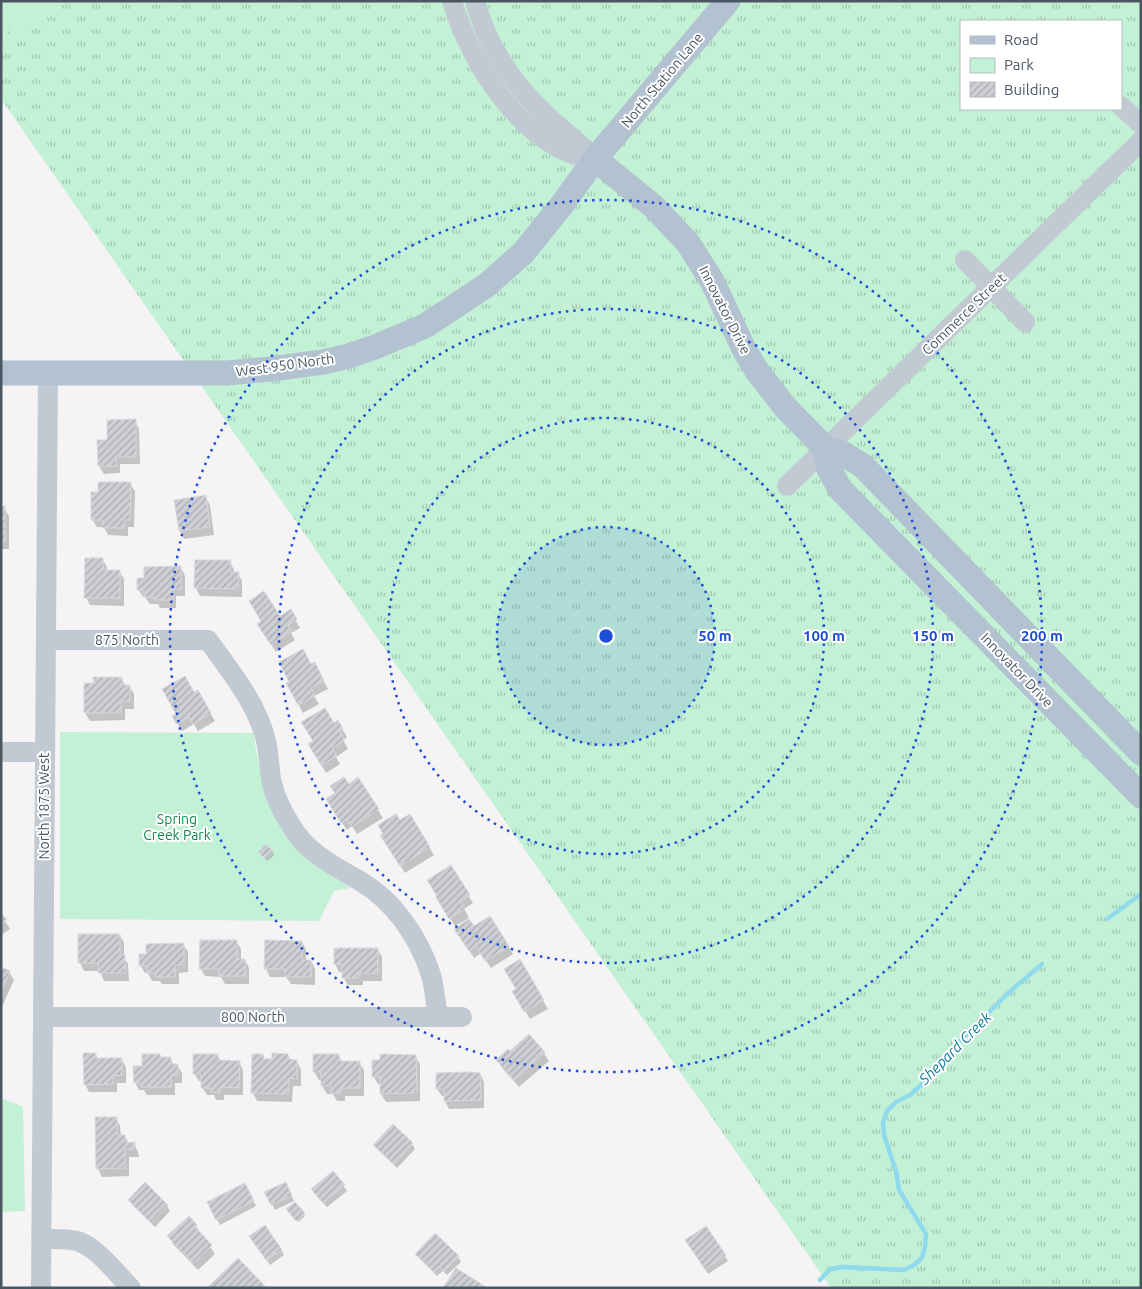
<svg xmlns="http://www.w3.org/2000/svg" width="1142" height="1289" viewBox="0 0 1142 1289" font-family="Ubuntu,sans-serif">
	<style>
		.grass { fill: url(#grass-tufts); fill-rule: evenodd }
		.park { fill: #c3f1d5 }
		.shadow { fill: #0003 }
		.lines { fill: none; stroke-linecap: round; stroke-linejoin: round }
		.stream { stroke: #90daee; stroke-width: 4.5 }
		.building { fill: url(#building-hatch); stroke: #d7d9de }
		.minor { stroke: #c1cad2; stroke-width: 20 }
		.major { stroke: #b3c2d1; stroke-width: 25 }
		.ring { fill: none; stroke: #1d4ed8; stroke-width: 2.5; stroke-dasharray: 2.5 5 }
		.labels { text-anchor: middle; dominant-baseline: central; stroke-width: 4; stroke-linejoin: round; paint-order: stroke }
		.street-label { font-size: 14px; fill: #4a5661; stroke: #fff }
		.park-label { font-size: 14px; fill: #17864f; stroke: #fff }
		.water-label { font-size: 15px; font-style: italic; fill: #0c7c9b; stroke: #fff }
		.centre { fill: #1d4ed8; stroke: #fff; stroke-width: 2.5 }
		.ring-label { font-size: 15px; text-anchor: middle; font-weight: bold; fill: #1d4ed8; stroke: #fff; stroke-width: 4; stroke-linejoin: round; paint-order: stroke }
	</style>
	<defs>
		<pattern id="grass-tufts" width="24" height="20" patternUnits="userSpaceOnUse" patternTransform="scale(1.25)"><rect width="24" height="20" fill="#c3f1d5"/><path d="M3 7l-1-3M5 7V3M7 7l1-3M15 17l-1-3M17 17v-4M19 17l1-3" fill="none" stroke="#a0c6b0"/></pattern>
		<pattern id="building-hatch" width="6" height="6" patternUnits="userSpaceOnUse" patternTransform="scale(1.25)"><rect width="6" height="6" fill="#cdcfd5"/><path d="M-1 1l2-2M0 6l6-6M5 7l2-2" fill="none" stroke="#a8abb0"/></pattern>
	</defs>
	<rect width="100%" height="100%" fill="#f5f3f3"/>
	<path class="grass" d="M52,1H1141V1288H831L1,99V37ZM961,21H1121V109H961Z"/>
	<path class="park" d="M1,1H52L1,37Z
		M60,732L253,733L261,776L316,866L350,888L334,891L319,921L60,919Z
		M1,1098L23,1107L25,1211L1,1212Z"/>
	<path class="shadow" d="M135,421L139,429L140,464H120V473L104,474L99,466L109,441Z
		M130,484L135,491L134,527H128V536L108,535L104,527H97L92,519Z
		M205,497L210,505L214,535L184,539L180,531L176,501Z
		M1,508H4L9,516V549H2L1,557Z
		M102,559L107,567V571H119L124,579V606L90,605L86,597Z
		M230,562L234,570V573H238L242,581V597L200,596L196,588Z
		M181,568L185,576V596H176V608H160L158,604H150L145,597H143L138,589L145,579Z
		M290,611L300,628L291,633L295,640L276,652L264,632L279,618Z
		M314,664L328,689L314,696L319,704L303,713L288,684Z
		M121,678L126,686H129L134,694V709H125V720L90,721L85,713L95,685Z
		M197,691L215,721L198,731L194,724L182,731L173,717L178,714L193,694Z
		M338,722L347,737L343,740L348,749L336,757L340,764L326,773L309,744Z
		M358,779L383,818L357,834L352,826L347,830L332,808L348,785Z
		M409,816L434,855L405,873L386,844L400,822Z
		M273,853L274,855L267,861L261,855Z
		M451,867L473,903L464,909L469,918L455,926L437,898Z
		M1,915L10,929L1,935Z
		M473,928L508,946L513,954L491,968L481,953L474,958L461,937Z
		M120,935L124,943V957L128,964L129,981H104L100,971H84L80,963Z
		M236,941L241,949V960H245L249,968V984H225L221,977L205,976L201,969Z
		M302,942L306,950V961H311L315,969V985L291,984L286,977H270L266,969Z
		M183,944L188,952V972L179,973V984H162L160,981H152L148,973H145L140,965L148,955Z
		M335,949L378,950L382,957V981H363V985H348L343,977V972H339L335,964Z
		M519,961L548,1009L530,1019L514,992L517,989Z
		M1,969L9,972L14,980L1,1009Z
		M529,1036L544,1053L549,1061L519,1087L502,1068L498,1060L509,1053Z
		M95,1054L98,1059H121L126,1067V1083H117V1092H89L85,1084Z
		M160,1055L162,1059L170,1058L174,1065H177L182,1073V1083H175V1095H147L144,1090H139L135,1082Z
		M253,1055H263L265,1060H273L288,1055L291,1061H296L301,1069V1086H293L292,1102L257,1101L253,1093Z
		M338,1055L343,1063H359L364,1070V1096H345V1101H337L333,1094H327L322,1086V1080H319L314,1072Z
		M218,1056L221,1062H239L243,1070V1095H224V1100H216L214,1095H207L202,1087L203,1081H199L194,1073Z
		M415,1056L420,1064V1101L386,1102L381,1094V1084H378L373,1076Z
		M480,1074L484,1082V1108L449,1109L445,1101V1096H442L437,1089Z
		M116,1118L120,1126L121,1136H125L129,1144H134L138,1152L139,1157H129V1176L102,1177L98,1169Z
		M412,1144L415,1149L397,1168L378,1150L375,1145Z
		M333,1172L347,1191L327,1207L315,1194Z
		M145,1184L167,1206L170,1211L155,1227L132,1205L130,1200Z
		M245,1184L256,1206L220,1225L209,1203Z
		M288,1188L294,1201L275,1210L266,1192Z
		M295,1204L305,1216L298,1222L289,1211Z
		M196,1226L215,1254L198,1270L173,1244L169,1236Z
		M706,1227L728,1261L708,1274L689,1245Z
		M254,1241L281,1250L284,1255L270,1265Z
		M417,1254L458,1257L461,1262L447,1275L443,1271L437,1276L420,1259Z"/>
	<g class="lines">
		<path class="stream" d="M1107,919L1141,894
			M820,1280L830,1269L843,1267L904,1270L914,1265L922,1258L925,1247L926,1234L899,1190L896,1171L884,1135L883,1123L887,1111L896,1102L910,1095L935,1072L958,1043L1006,995L1042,964"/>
	</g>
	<path class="building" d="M136,419V457H116V466H98L97,440H107V420Z
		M98,482H131L130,520H125L124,528H102L103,520H91V492H98Z
		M206,495L210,527L179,531L174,500Z
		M5,506V541H1V507Z
		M85,558H103V570H120V598H84Z
		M195,560H231L230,572H239L238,589L194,588Z
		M181,566V589H173V600H154V597H144V590H137V578H144V567Z
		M264,591L280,616L291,609L297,619L288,625L292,631L271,645L257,624L261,621L249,601Z
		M303,649L311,664L315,662L324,681L311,687L315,696L298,705L286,683L289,682L279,662Z
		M185,676L194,692L198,690L211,713L193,724L189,717L176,724L172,716L176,714L162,689Z
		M93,677H122V685H130V701H121V713H84V683H94Z
		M325,708L334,723L338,720L343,729L339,731L345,740L332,748L337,756L321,765L308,744L313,741L301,722Z
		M344,777L349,784L358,777L379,809L352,827L347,819L341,823L326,799L335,793L330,786Z
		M396,814L400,820L410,814L430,847L400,866L380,835L383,834L378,825Z
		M266,844L274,852L266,860L258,852Z
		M451,865L470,895L460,901L465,909L449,919L436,897L437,896L427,880Z
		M1,913L7,920L1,924Z
		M490,916L509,946L485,961L476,946L469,951L454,929L469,919L474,926Z
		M78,934H120V955H125V973H98V963H78Z
		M200,940H237V959H245V976H219V969H199Z
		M265,940L302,941V960H311V977H285V969H264Z
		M184,943V965H175V977H156V973H147V966H139V954H146V944Z
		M334,948H378V974L359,973V978H342V964H334Z
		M520,959L544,1000L524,1012L512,991L516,989L504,969Z
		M1,967L10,971L1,992Z
		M529,1034L545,1052L514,1080L496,1060L508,1049L510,1051Z
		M83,1053H96V1058H122V1075L113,1076V1084L84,1085Z
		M272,1053L288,1054V1059L297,1060V1079L289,1078L288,1094L251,1093L252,1054H263V1059H272Z
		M142,1054H160V1057H171V1064H178V1075H171V1087H141V1083H134L133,1066H142Z
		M193,1054H218V1060L240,1061L239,1088L220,1087V1093L211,1092V1088H201V1074H193Z
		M313,1054H339V1061H360V1088H341V1093H331V1086H321V1072H313Z
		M380,1054L416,1055L417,1093L380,1094V1076L372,1077V1060H380Z
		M469,1072L480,1073L481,1100L444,1101V1089H436V1073Z
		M95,1117H117V1135H125L126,1143L135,1142V1149H125V1168L96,1169Z
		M393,1124L413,1143L394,1164L373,1145Z
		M333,1171L345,1185L323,1203L311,1189Z
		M145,1182L168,1205L151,1223L128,1200Z
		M286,1182L292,1196L271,1205L264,1192Z
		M245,1183L254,1201L216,1220L207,1202Z
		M295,1202L305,1213L296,1221L286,1209Z
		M189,1216L197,1225L195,1227L212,1245L193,1263L167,1236Z
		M265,1225L282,1250L266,1260L249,1236Z
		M706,1226L726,1255L705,1269L685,1240Z
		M435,1233L459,1256L444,1271L439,1267L434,1272L415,1254Z
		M238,1258L265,1286L263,1288H207Z
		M456,1268L486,1287V1288H443Z"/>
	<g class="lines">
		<path class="minor" d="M452,1C470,63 526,152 595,159
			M475,1C487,45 513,84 546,115C562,130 580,143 595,159
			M1121,106L1141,124
			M965,260L1025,322
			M787,486L1141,141
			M46,640H208C230,671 257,703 266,741C269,753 269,766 271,779C274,795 283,813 292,827C306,852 336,867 360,881C393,900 418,936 430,972C435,986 435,1002 438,1017
			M1,752H44
			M43,1017H462
			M41,1239C53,1239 66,1238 77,1241C96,1246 117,1274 131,1288
			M41,1288L48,373"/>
		<path class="major" d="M595,159L653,206L688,243L712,281L745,351L757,371L785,407L825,448L842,453L863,466L1141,753
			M1,373H227L271,369L323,362L349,356L375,347L425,326L487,285L523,253L561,206L595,159L728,1
			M825,448L828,467L840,489L1141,796"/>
	</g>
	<circle cx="606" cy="636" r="109" fill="#1d4ed8" fill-opacity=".12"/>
	<g class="ring">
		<circle cx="606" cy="636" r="109"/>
		<circle cx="606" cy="636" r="218"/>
		<circle cx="606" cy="636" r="327"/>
		<circle cx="606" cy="636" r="436"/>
	</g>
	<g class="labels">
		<g class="street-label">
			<text transform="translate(662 80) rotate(-50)">North Station Lane</text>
			<text transform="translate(725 310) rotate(63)">Innovator Drive</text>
			<text transform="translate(964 314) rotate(-44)">Commerce Street</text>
			<text transform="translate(285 365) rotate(-8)">West 950 North</text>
			<text x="127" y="640">875 North</text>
			<text transform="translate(1017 670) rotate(46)">Innovator Drive</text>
			<text transform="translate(44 806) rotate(-90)">North 1875 West</text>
			<text x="253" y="1017">800 North</text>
		</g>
		<g class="park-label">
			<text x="177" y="819">Spring<tspan x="177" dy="16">Creek Park</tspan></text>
		</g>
		<g class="water-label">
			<text transform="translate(955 1048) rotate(-45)">Shepard Creek</text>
		</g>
	</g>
	<circle cx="606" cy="636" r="8" class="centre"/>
	<g class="ring-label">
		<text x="715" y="641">50 m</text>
		<text x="824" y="641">100 m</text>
		<text x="933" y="641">150 m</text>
		<text x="1042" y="641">200 m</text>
	</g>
	<rect width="1142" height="1289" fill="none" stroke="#4a5661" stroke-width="5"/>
	<rect x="960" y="20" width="162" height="90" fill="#ffffff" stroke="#b7bbc0"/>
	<rect x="970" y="36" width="25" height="8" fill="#b3c2d1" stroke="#b7bbc0"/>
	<text x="1004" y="45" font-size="15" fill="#4a5661">Road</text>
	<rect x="970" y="58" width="25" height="15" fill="#c3f1d5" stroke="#b7bbc0"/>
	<text x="1004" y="70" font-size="15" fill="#4a5661">Park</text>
	<rect x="970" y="82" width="25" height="15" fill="url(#building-hatch)" stroke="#b7bbc0"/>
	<text x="1004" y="95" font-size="15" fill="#4a5661">Building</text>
</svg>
